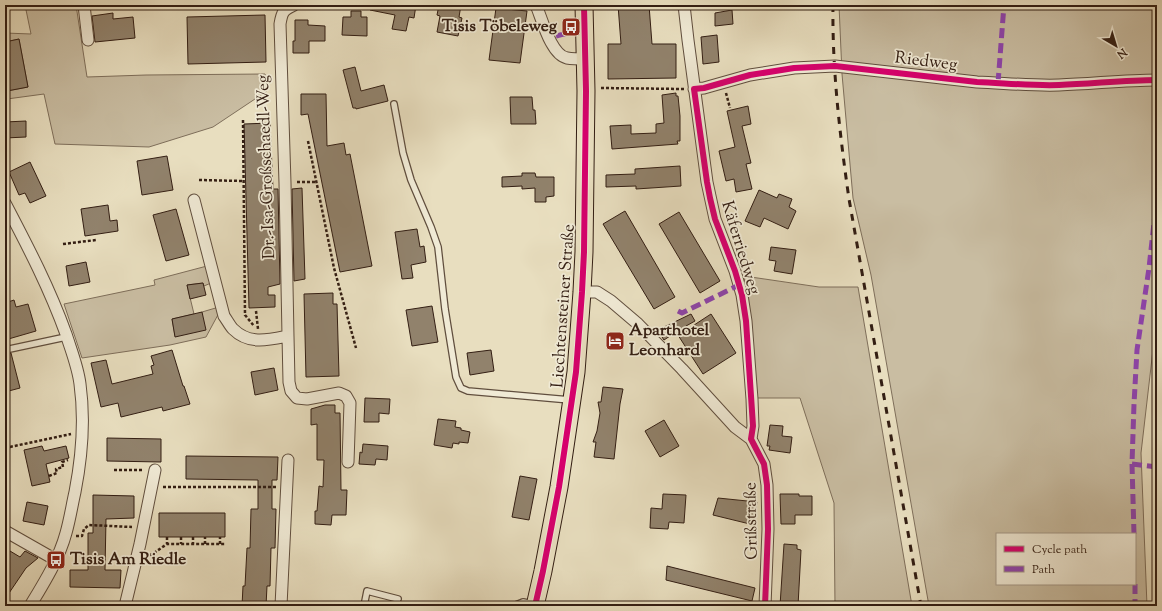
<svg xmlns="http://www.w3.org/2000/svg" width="1162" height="611" viewBox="0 0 1162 611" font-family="'Sorts Mill Goudy',serif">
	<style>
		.green { fill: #c9bda2; stroke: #7e6e5a; fill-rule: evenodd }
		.building { fill: #91826c; stroke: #331e13 }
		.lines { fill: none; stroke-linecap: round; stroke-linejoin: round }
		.service-casing { stroke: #604e3e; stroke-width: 8 }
		.minor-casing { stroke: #604e3e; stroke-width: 13 }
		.primary-casing { stroke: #331e13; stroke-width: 19 }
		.path { stroke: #331e13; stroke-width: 2.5; stroke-dasharray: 3 2; stroke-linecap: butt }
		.service { stroke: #f0ead5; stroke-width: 5.5 }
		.minor { stroke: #f0ead5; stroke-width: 11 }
		.primary { stroke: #e8debf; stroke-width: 17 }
		.rail { stroke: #331e13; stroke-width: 3; stroke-dasharray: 7 7; stroke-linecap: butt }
		.quiet { stroke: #8e44ad; stroke-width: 5; stroke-dasharray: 10 5; stroke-linecap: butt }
		.cycleway-casing { stroke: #f0ead5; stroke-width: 8 }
		.cycleway { stroke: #d6006c; stroke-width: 6 }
		.labels { text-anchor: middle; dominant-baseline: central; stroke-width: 3.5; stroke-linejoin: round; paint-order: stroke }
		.poi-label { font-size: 17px; font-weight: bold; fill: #331e13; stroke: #f0ead5; text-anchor: start }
		.street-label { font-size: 17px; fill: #331e13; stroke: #f0ead5 }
	</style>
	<rect width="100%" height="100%" fill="#e8debf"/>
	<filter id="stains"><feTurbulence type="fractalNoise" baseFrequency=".005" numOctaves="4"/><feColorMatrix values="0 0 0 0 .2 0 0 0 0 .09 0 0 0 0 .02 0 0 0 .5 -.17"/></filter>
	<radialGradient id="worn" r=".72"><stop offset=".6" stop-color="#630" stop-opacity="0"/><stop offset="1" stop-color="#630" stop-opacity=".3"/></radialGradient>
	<path class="green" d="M25,5H76L87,77L146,75L265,74L267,91L213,127L149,147L55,144L44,94L7,99V91L28,87L19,39L5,42V33L31,34Z
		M839,5H1157V315L1141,453L1147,606H929L871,275L853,198L842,74ZM997,534H1135V584H997Z
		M207,266L211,283L204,286L203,283L187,285L194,314L172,319L175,336L202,312L219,307L220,311L206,337L170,345L82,358L64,304L155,285L154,280Z
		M744,276L819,287H858L912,606H835L834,503L800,398H755Z"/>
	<path class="building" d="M371,5H416L414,18L409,17L406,31L392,29L395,15L370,10Z
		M439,5H461L459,17L462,18L458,36L437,32L440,16L437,15Z
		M618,5H649L652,44H676V78L608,79V44H621Z
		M496,8L527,11L520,63L489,60Z
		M732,10L733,24L715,26V13Z
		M351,11H361V17H367V36L342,35L343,17H351Z
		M113,13V19L133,17L135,38L95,42L92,16Z
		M265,15L266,62L188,64L187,17Z
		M295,20H308V25L325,26V41H309V53H293V41H295Z
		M717,35L719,62L703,64L701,37Z
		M19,39L28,87L7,91L5,83V42Z
		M355,67L361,91L384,85L388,101L356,109V108H353L343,70Z
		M676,93V96H678L680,116V141H677L678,144L612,149L610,126L631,125V134L656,133V124L664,123L662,95Z
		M301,94H326L327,146L344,143L346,155L350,154L372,266L340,272L308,114L301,115Z
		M510,97H532L533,110H535L536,124H511Z
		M748,106L751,124L742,126L751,163L746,164L752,189L736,192L734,179L726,181L719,151L735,147L727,111Z
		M26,121V137L5,138V122Z
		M270,123L273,189H278L280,284L268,287V295H275V307L249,308L244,124Z
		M167,156L173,190L142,195L137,161Z
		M30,162L46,196L30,203L25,193L19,195L9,172Z
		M680,166L681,186L636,189V186L606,187V175L635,174V169Z
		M522,173H535L536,177H554V196L546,197V202H535V188L522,189V186L502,187V177L522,176Z
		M302,188L305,279L294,281L292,189Z
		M759,190L777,198L779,194L792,199L789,207L796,211L788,229L764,218L760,227L745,221Z
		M108,205L110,221L117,220L118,231L85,236L81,209Z
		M176,209L189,255L166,261L153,215Z
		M625,211L675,297L654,309L603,224Z
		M679,212L720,281L700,293L659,224Z
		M417,229L420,247L424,246L426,262L411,265L413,278L402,279L395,232Z
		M771,247L796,250L792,274L774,271L776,261L769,260Z
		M86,262L90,282L69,286L66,266Z
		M203,283L206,295L190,299L187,285Z
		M333,293V304H337L339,376L306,377L304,294Z
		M14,300L16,307L28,304L36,331L5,340V325L8,324L5,313V303Z
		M432,306L438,342L412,346L406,310Z
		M202,312L206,330L175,337L172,319Z
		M691,314L695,321L686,326L688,329L711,314L736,353L703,374L676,332L664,340L660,334V329Z
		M172,350L183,386H184L190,404L163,411L162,407L121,417L118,403L101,407L91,363L106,360L112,384L153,374L151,366L154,365L151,356Z
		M491,350L494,371L470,375L467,353Z
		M11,353L20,388L5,392V354Z
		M274,368L278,390L255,395L251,372Z
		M603,387L623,389L620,404L614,459L594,457L596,442H593L597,431L600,413L598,402H601Z
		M365,398L390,399L389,414L379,413V422H364Z
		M325,405H335V413H340L341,490H347L346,515H332L331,525L315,524V511H317L319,486L323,487L324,460H317V424L311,425V409Z
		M438,419L456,421L455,427L461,428V430L470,432L468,443L459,442V444L453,443L452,448L434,445Z
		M664,420L679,446L660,457L645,431Z
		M770,425L783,426L782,436L792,437L790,453L769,450L770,446H767Z
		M107,438L161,439V462L107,461Z
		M363,444L388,446L387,460L376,459L375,465L359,464L360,452L362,453Z
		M42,446L44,451L66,446L69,458L46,464L50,482L32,486L24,450Z
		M186,456L278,457L277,480H272V509H276L275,548H271L270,586H267L266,606H242L243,586H245L247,548H250L251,509H258V480L186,479Z
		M520,476L537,479L529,520L512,517Z
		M663,494L686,495L684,523L669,522L668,529L650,528L651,508L662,509Z
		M780,494H799V496H812V515H795V524H781Z
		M93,495L134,496V518L106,519L105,570H121L120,588L70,587V570H88V533H93Z
		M718,498L757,502L754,525L713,515Z
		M27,502L48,506L44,525L23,521Z
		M159,513H225V537H159Z
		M784,544L797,545V549L801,550L798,606H780Z
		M5,551L9,553L10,551L20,557L25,551L38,558L26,568L5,599Z
		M667,566L755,588L752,601L666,580Z"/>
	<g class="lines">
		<g class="service-casing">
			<path id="service" d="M568,5L582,7
				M394,104L403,153L411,180L431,227L438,247L445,309L456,377L461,388L468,391L570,400
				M5,350L66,337
				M364,606L367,591L398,599
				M513,606L523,602L534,604"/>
		</g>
		<g class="minor-casing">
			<path id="minor" d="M84,5L88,40
				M536,5C542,19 551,55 567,58C573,59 580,59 586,59
				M684,5L688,40L707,182L715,219L735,271L742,295L746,321L752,399L753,426L751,439
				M694,89L704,88L750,75L794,68L835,66L977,82C1004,83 1032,86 1059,85C1092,84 1124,80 1157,80
				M194,200L224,316C227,320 230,326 233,329C249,345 268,340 288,336L285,183L280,24C282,12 283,10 294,5
				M5,203C28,247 49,287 66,334C71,350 78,367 80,384C85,420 82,456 75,492C72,505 70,519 66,533C59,559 44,583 30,606
				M582,292H597L611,301L638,324L682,369L735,427L751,439L764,464L767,485L768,529L765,606
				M288,336L289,382L291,391L297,398L307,399L339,393L346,396L350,403L348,462
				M5,531L56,560
				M125,606L140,544L155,470
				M281,606L288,460"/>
		</g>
		<g class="primary-casing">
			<path id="primary" d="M535,606L543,571L559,487L576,372L582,292L584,252L586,91L584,5"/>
		</g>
		<path class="path" d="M601,88L684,89
			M726,93L730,108
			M243,120L245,315L254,326
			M308,141L334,268L356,348
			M199,180L243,181
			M297,182H316
			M63,244L96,240
			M256,311L258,329
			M5,448L71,434
			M114,470H144
			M49,476L57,473L56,469L63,467L62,462L68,460
			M163,487H276
			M76,536H82L84,529L89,525L132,527
			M167,537V544
			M181,537V544
			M193,537V544
			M205,544V537
			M220,544V537
			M150,554L151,555L167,544H226"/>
		<use href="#service" class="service"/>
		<use href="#minor" class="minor"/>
		<use href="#primary" class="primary"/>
		<path class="rail" d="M833,5C832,69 840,136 849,199L921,606"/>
		<path class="quiet" d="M556,36L572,32L574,34
			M998,83L1004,5
			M678,311L682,313L739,285
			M1132,464L1157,467
			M1134,534L1132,464L1134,404L1137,350L1149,268L1157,196
			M1135,584V606"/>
		<g class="cycleway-casing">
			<path id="cycleway" d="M535,606L543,571L559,487L576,372L582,292L584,252L586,91L584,5
				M765,606L768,529L767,485L764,464L751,439L753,426L746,321L742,295L735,271L715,219L710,198L707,182L694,89L704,88L750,75L794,68L835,66L977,82C1004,83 1032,86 1059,85C1092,84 1124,80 1157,80"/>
		</g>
		<use href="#cycleway" class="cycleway"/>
	</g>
	<defs>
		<g id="bus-square" transform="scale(1)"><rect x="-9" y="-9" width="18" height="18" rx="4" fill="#8f2418" stroke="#f0ead5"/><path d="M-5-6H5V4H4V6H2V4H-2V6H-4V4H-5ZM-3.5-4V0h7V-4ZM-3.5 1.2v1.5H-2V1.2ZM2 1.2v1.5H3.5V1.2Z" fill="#fff"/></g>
		<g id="hotel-square" transform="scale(1)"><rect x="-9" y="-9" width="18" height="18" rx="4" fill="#8f2418" stroke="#f0ead5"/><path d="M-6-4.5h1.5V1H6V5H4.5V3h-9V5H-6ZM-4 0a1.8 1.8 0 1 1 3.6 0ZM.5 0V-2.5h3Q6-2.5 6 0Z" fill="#fff"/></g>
	</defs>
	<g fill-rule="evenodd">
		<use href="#bus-square" x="571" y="27"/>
		<use href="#hotel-square" x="615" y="341"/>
		<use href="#bus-square" x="56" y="560"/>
	</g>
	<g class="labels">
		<g class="poi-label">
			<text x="557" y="27" text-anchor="end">Tisis Töbeleweg</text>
			<text x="629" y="331">Aparthotel<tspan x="629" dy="20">Leonhard</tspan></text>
			<text x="70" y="560">Tisis Am Riedle</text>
		</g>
		<g class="street-label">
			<text transform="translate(926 62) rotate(7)">Riedweg</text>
			<text transform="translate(267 167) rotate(-92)">Dr.-Isa-Großschaedl-Weg</text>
			<text transform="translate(740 248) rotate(73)">Käferriedweg</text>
			<text transform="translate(564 306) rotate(-86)">Liechtensteiner Straße</text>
			<text transform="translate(752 521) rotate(-91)">Grißstraße</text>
		</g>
	</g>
	<rect width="1162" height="611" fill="none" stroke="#e8debf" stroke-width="20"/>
	<rect x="6" y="6" width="1150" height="599" fill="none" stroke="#331e13" stroke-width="2"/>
	<rect x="10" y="10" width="1142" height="591" fill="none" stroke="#331e13"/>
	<rect x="996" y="533" width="140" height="52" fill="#f0ead5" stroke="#a49887"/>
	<rect x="1004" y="546" width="20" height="6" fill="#d6006c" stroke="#a49887"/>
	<text x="1032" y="553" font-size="12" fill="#331e13">Cycle path</text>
	<rect x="1004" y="566" width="20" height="6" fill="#8e44ad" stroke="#a49887"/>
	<text x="1032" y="573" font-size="12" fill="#331e13">Path</text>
	<g transform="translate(1116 46) rotate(142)" stroke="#f0ead5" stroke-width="3" paint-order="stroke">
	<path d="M0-3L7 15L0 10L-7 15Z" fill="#331e13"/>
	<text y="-6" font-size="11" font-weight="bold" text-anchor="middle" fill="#331e13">N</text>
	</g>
	<rect width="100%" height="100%" filter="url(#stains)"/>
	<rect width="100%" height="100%" fill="url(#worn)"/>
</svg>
